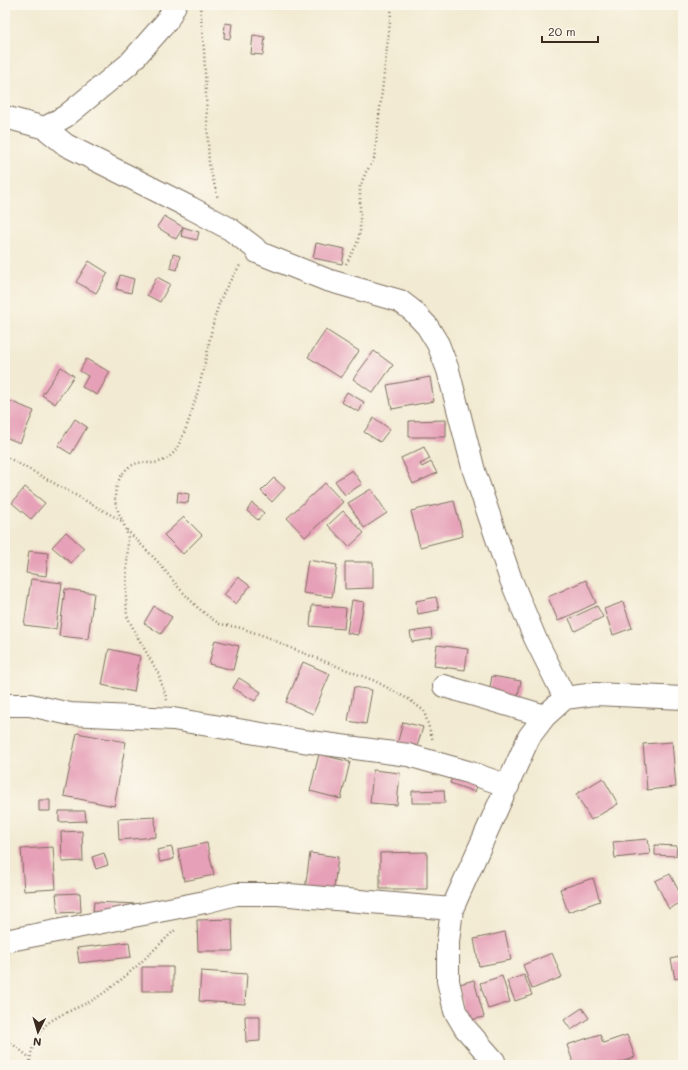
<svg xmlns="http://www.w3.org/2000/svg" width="688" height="1070" viewBox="0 0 688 1070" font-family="Mali,sans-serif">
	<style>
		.building { fill: #e6a0b7 }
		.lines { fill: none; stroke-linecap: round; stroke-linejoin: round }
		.minor-casing { stroke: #7b6d5d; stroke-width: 24 }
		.path { stroke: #7b6d5d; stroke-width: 2.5; stroke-dasharray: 1 3; stroke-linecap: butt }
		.minor { stroke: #fff; stroke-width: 22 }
	</style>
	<rect width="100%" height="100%" fill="#fbf7ec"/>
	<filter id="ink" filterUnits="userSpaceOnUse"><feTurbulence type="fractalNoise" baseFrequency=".025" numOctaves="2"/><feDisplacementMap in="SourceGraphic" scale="8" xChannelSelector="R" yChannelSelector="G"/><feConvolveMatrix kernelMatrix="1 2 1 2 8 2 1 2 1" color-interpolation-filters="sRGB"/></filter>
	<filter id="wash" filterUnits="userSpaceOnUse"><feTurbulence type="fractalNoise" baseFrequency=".012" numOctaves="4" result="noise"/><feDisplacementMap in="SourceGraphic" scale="16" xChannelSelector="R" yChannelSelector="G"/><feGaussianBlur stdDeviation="0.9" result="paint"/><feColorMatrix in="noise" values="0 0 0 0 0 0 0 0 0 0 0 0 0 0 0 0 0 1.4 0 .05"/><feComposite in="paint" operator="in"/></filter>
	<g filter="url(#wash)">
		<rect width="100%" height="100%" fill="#f2ead2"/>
		<g id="blocks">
			<path class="building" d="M225,23L232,24L230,39L224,38Z
				M253,35L265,37L263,55L251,54Z
				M164,216L183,227L199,232L197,240L181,236L183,227L176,239L157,227Z
				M316,243L345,249L342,264L313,258Z
				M173,254L180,256L177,270L170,268Z
				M89,261L108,273L96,293L76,282Z
				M120,275L134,279L131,293L116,289Z
				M157,277L170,284L160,302L147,295Z
				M326,330L359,351L341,378L308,357Z
				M374,351L393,365L373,393L353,379Z
				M86,359L110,372L97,395L82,387L88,376L80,371Z
				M61,367L74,376L55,404L42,395Z
				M430,377L434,401L392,409L387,385Z
				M347,392L364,402L359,412L341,402Z
				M10,401L34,411L20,443L5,437V412Z
				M374,418L390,429L380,442L364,432Z
				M75,419L87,427L71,454L58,446Z
				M446,420V437H409V421Z
				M424,447L430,459L420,464L422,467L431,462L437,473L413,484L401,458Z
				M352,470L362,484L345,495L335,481Z
				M274,478L285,488L272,502L261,491Z
				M325,483L343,502L305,537L287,518Z
				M25,487L45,503L31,519L12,503Z
				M371,489L387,513L364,528L348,503Z
				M178,492L189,494L188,503L177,502Z
				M454,501L463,536L420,547L411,511Z
				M252,503L264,513L258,520L247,511Z
				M343,511L364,533L349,547L328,525Z
				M184,517L202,535L183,554L164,535Z
				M66,532L84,548L71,563L52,547Z
				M29,551L48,553L46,576L26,573Z
				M308,560L337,565L332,597L303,593Z
				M345,562H373V588L345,589Z
				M238,577L250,586L236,604L224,595Z
				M31,579L62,583L56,629L24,625Z
				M586,580L596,603L558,621L548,597Z
				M65,589L94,593L88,639L59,636Z
				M436,597L439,610L418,614L416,601Z
				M352,600L364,602L358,635L347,633Z
				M623,602L632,628L613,635L604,609Z
				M312,605L346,608L344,629L310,626Z
				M154,606L172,617L161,634L144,623Z
				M597,606L603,617L575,631L569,619Z
				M431,629L432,639L412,642L410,632Z
				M215,640L239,646L233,670L209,664Z
				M437,645L468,649L465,670L434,666Z
				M109,649L140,656L134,692L102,685Z
				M303,662L330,674L313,714L286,702Z
				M492,676L521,681L516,704L488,698Z
				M239,678L261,692L255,701L233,688Z
				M354,687L372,690L366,724L348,721Z
				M403,722L423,727L416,750L397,745Z
				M77,733L126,742L114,806L64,796Z
				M672,742L676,787L647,790L643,744Z
				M319,754L350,762L341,799L310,791Z
				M373,770L400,773L397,805L370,803Z
				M454,771L479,780L475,792L450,783Z
				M603,778L618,804L591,820L576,794Z
				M444,790L445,803H412V791Z
				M39,800H50V811H39Z
				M59,811H85L86,821L59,822Z
				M155,817L156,837L119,840L118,819Z
				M82,831L83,861L62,862L61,832Z
				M648,839L650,854L615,858L613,842Z
				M207,843L214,875L184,881L178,849Z
				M655,845L677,846L676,856L655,855Z
				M53,847L56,889L24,891L21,849Z
				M172,847L174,859L160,862L157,850Z
				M427,852V889H380V853Z
				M104,853L108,865L96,869L92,857Z
				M310,853L338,857L333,894L305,890Z
				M670,874L683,899V901L669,909L655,881Z
				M593,878L600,901L568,912L560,889Z
				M80,893L81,912L58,913L56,894Z
				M94,902L136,904L135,913L93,912Z
				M232,919L233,951H198L197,920Z
				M505,932L511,960L479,966L474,939Z
				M129,942L131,957L79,963L77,948Z
				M552,953L562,977L532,989L523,965Z
				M683,956V977L675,979L671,959Z
				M142,967H173V991H142Z
				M201,971L247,974L245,1004L199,1001Z
				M524,975L532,995L515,1001L507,981Z
				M502,976L510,1002L488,1009L480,983Z
				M474,980L484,1017L466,1021L456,985Z
				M582,1008L589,1018L571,1030L564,1020Z
				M245,1016H260V1041L246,1042Z
				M600,1034L603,1043L627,1035L635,1057L613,1065H574L567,1045Z"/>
		</g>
	</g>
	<g filter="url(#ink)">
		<use href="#blocks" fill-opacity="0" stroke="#7b6d5d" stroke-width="1"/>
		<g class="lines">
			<g class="minor-casing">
				<path id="minor" d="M5,117L45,128L66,145L191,208L230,229L255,248L257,252L327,280L400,301L413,311L427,326L438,344L448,370L474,471L511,580L535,638L565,698
					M45,128L66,116L129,64L167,21L175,5
					M444,686L545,716
					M5,705H30L70,714L173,719L303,741L408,755L468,772L508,786
					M5,941L205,902L236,894H278L452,909
					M495,1065L494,1061L465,1028L455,1011L448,981V942L452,909L529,737L545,716L565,698L595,694L683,698"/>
			</g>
			<path class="path" d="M200,5L204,50L209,164L218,199
				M346,264L357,244L360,231V186L366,172L374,160L392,5
				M5,456L122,521
				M127,530L158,562L179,588L198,608L212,619L220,624L241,628L267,637L293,649L375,681L410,700L424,711L433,741
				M167,700L158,673L136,634L127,616L126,597L128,538C126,525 115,509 115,498C115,484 123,466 138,463C142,462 147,463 151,463C163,463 174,456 179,444C192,418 200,383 207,354C210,338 213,320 219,304C224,290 232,277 241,264
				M5,1038L30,1058
				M30,1065C30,1051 36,1033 47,1024C57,1015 80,1007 93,1000C124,981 150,953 176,929"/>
			<use href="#minor" class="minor"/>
		</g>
	</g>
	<rect width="688" height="1070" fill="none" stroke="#fbf7ec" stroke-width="20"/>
	<g transform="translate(38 1032) rotate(185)" stroke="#fbf7ec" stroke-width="3" paint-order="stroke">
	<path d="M0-3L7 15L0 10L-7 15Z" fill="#3b2a1e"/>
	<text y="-6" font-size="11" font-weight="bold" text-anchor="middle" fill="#3b2a1e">N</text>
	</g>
	<path d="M542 36v6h56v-6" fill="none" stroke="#3b2a1e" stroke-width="2"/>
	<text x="548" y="36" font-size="12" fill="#3b2a1e" stroke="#fbf7ec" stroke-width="3" paint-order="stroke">20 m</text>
</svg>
